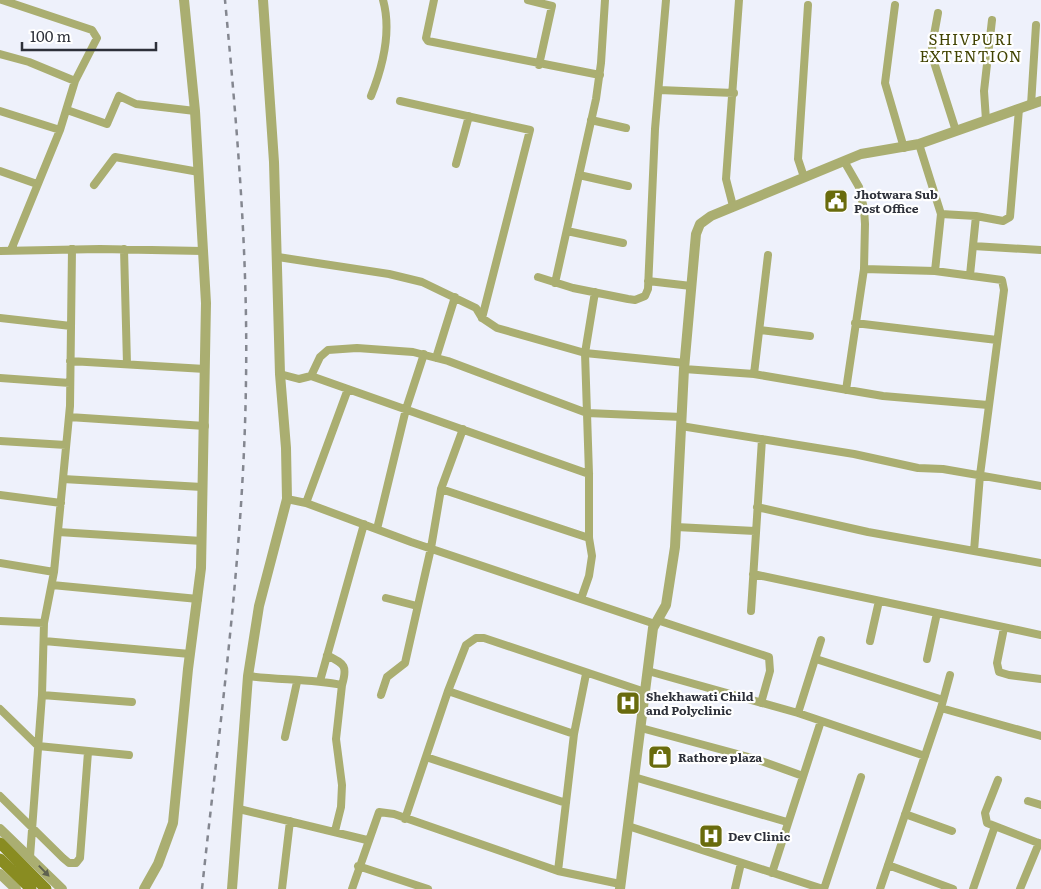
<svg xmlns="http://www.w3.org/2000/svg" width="1041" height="889" viewBox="0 0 1041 889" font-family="Literata,serif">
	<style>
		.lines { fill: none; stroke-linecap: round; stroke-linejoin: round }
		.minor { stroke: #aaae71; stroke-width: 8 }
		.tertiary { stroke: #aaae71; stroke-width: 10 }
		.secondary { stroke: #898c21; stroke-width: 11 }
		.rail { stroke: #848790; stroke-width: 2.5; stroke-dasharray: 6 6; stroke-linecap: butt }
		.oneway { fill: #5f624f }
		.labels { text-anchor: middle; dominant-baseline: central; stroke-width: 4.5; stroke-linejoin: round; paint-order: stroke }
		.poi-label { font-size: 12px; font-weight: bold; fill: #2d3039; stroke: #fff; text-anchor: start }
		.quarter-label { font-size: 15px; letter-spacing: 1px; fill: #414302; stroke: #fff }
	</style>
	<rect width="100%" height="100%" fill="#eef1fb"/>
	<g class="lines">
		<path class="minor" d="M2,0L92,30L97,38L75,81L60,130L11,250
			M434,0L426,38L428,41L600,75
			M528,0L552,6L539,65
			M895,5L885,83L904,148
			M938,13L932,46L933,59L956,131
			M0,54L29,62L75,81
			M659,90L734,93
			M371,96C383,66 392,32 383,0
			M400,101L530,130L482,318
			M1031,105L1036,25
			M67,110L107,124L119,96L136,104L195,111
			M0,111L60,130
			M591,120L626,128
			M986,120L984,91L992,20
			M919,144L941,214L935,271
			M844,161L859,187L864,209L865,224L864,269L846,390
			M456,164L469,116
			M0,171L37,184
			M579,175L628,186
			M804,177L798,159L808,5
			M94,185L115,157L199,172
			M733,206L726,179L739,0
			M941,214L976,216L1003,221L1010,217L1019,109
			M567,231L623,243
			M973,246L1041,250
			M124,249L127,364
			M0,251L100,249L203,251
			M278,257L389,274L422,282L476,308L482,318L497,328L585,353L685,363
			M864,269L935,271L1002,280L1004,290L980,475L974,551
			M970,275L976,216
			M538,277L573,288L628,299L635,300L645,296L648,289L655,129L666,0
			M648,281L691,286
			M555,283L596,99L601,63L605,0
			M0,318L71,326
			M855,323L997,340
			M760,330L810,336
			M436,358L455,297
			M70,361L205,369
			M684,369L754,374L883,396L988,405
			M280,374L299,379L311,376L320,357L328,350L357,348L413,352L448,361L587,413L682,417
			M754,374L768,255
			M311,376L589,474
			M0,378L70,383
			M69,417L205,426
			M681,426L854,454L918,468L943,469L1041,486
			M0,441L66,445
			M63,479L202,487
			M441,489L589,538
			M0,495L61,503
			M287,499L306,503L411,542L655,624
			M306,503L348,389
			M757,507L868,532L1041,563
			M676,527L755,531
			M377,529L406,409L424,354
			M58,532L202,541
			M0,563L54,572
			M753,574L1041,635
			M52,585L198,599
			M386,598L417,606
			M581,599L589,576L592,556L589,538V474L585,353L595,292
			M751,611L762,439
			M657,620L769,657L770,671L761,703
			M0,621L44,623
			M1004,628L997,663L999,672L1009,675L1041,679
			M821,640L798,713L925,756
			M44,641L190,654
			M870,641L879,601
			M327,655C344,664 348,665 342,685
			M816,659L943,700
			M927,659L937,613
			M648,671L798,713
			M248,676C280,680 311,679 342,685L336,739L342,785L341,807L335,831
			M320,681L364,524
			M448,691L574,734
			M42,695L132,702
			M381,695L387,677L405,663L431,548L441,489L463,429
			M941,708L1041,736
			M0,709L38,746L129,755
			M641,728L756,759L803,776
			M285,737L297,682
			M426,757L566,803
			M634,777L787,822
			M998,780L985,813L987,823L1041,844
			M0,796L63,858L69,863H76L80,858L88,752
			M1028,801L1041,805
			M239,809L367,840
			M905,814L952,831
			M405,819L448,691L466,645L476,638H484L645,692
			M628,826L823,889
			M30,857L42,695L44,623L54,572L70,406L72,249
			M888,865L953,889
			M358,866L428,889
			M558,871L574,734L586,674
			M772,873L821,721
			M282,889L290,821
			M352,889L379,812L394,814L558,871L620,884
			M735,889L741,863
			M824,889L861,777
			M880,889L941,708L950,675
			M973,889L995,826
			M1020,889L1039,843"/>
		<path class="tertiary" d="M0,829L62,889
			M0,874L16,889
			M144,889L158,864L173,823L188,669L201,568L206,303L195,111L184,0
			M232,889L248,676L259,606L287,499L286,448L280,374L274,162L263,0
			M620,889L653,628L666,605L675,547L684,369L696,234L700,224L711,216L861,154L919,144L1041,101"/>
		<path class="secondary" d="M0,843L46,889
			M0,859L31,889"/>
		<path class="rail" d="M202,889C220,720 244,550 246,380C248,253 237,127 225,0"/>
	</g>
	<defs><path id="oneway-solid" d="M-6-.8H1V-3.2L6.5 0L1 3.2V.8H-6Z" transform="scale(1.25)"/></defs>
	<use class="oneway" href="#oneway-solid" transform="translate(44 871) rotate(46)"/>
	<defs>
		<g id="civic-square" transform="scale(1.25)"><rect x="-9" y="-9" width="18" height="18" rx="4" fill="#696b0d" stroke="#fff"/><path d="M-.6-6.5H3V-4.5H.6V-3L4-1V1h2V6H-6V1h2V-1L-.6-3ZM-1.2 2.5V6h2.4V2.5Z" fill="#fff"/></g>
		<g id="hospital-square" transform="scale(1.25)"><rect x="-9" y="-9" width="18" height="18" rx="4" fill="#696b0d" stroke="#fff"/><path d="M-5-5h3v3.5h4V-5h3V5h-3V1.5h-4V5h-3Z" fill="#fff"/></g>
		<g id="shop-square" transform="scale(1.25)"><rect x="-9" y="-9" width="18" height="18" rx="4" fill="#696b0d" stroke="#fff"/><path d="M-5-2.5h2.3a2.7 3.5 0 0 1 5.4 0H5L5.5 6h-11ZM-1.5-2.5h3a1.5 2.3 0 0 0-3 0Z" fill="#fff"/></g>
	</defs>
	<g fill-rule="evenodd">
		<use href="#civic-square" x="836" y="201"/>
		<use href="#hospital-square" x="628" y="703"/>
		<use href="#shop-square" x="660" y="757"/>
		<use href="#hospital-square" x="711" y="836"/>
	</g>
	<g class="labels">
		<g class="poi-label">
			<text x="854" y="194">Jhotwara Sub<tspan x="854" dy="14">Post Office</tspan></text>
			<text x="646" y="696">Shekhawati Child<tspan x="646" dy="14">and Polyclinic</tspan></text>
			<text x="678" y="757">Rathore plaza</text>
			<text x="728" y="836">Dev Clinic</text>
		</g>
		<g class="quarter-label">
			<text x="971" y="38">SHIVPURI<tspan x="971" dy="17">EXTENTION</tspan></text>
		</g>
	</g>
	<path d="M22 42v8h134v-8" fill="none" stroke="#2d3039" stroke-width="2.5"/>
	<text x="30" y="42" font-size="15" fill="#2d3039" stroke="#ffffff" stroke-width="4" paint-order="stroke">100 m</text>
</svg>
